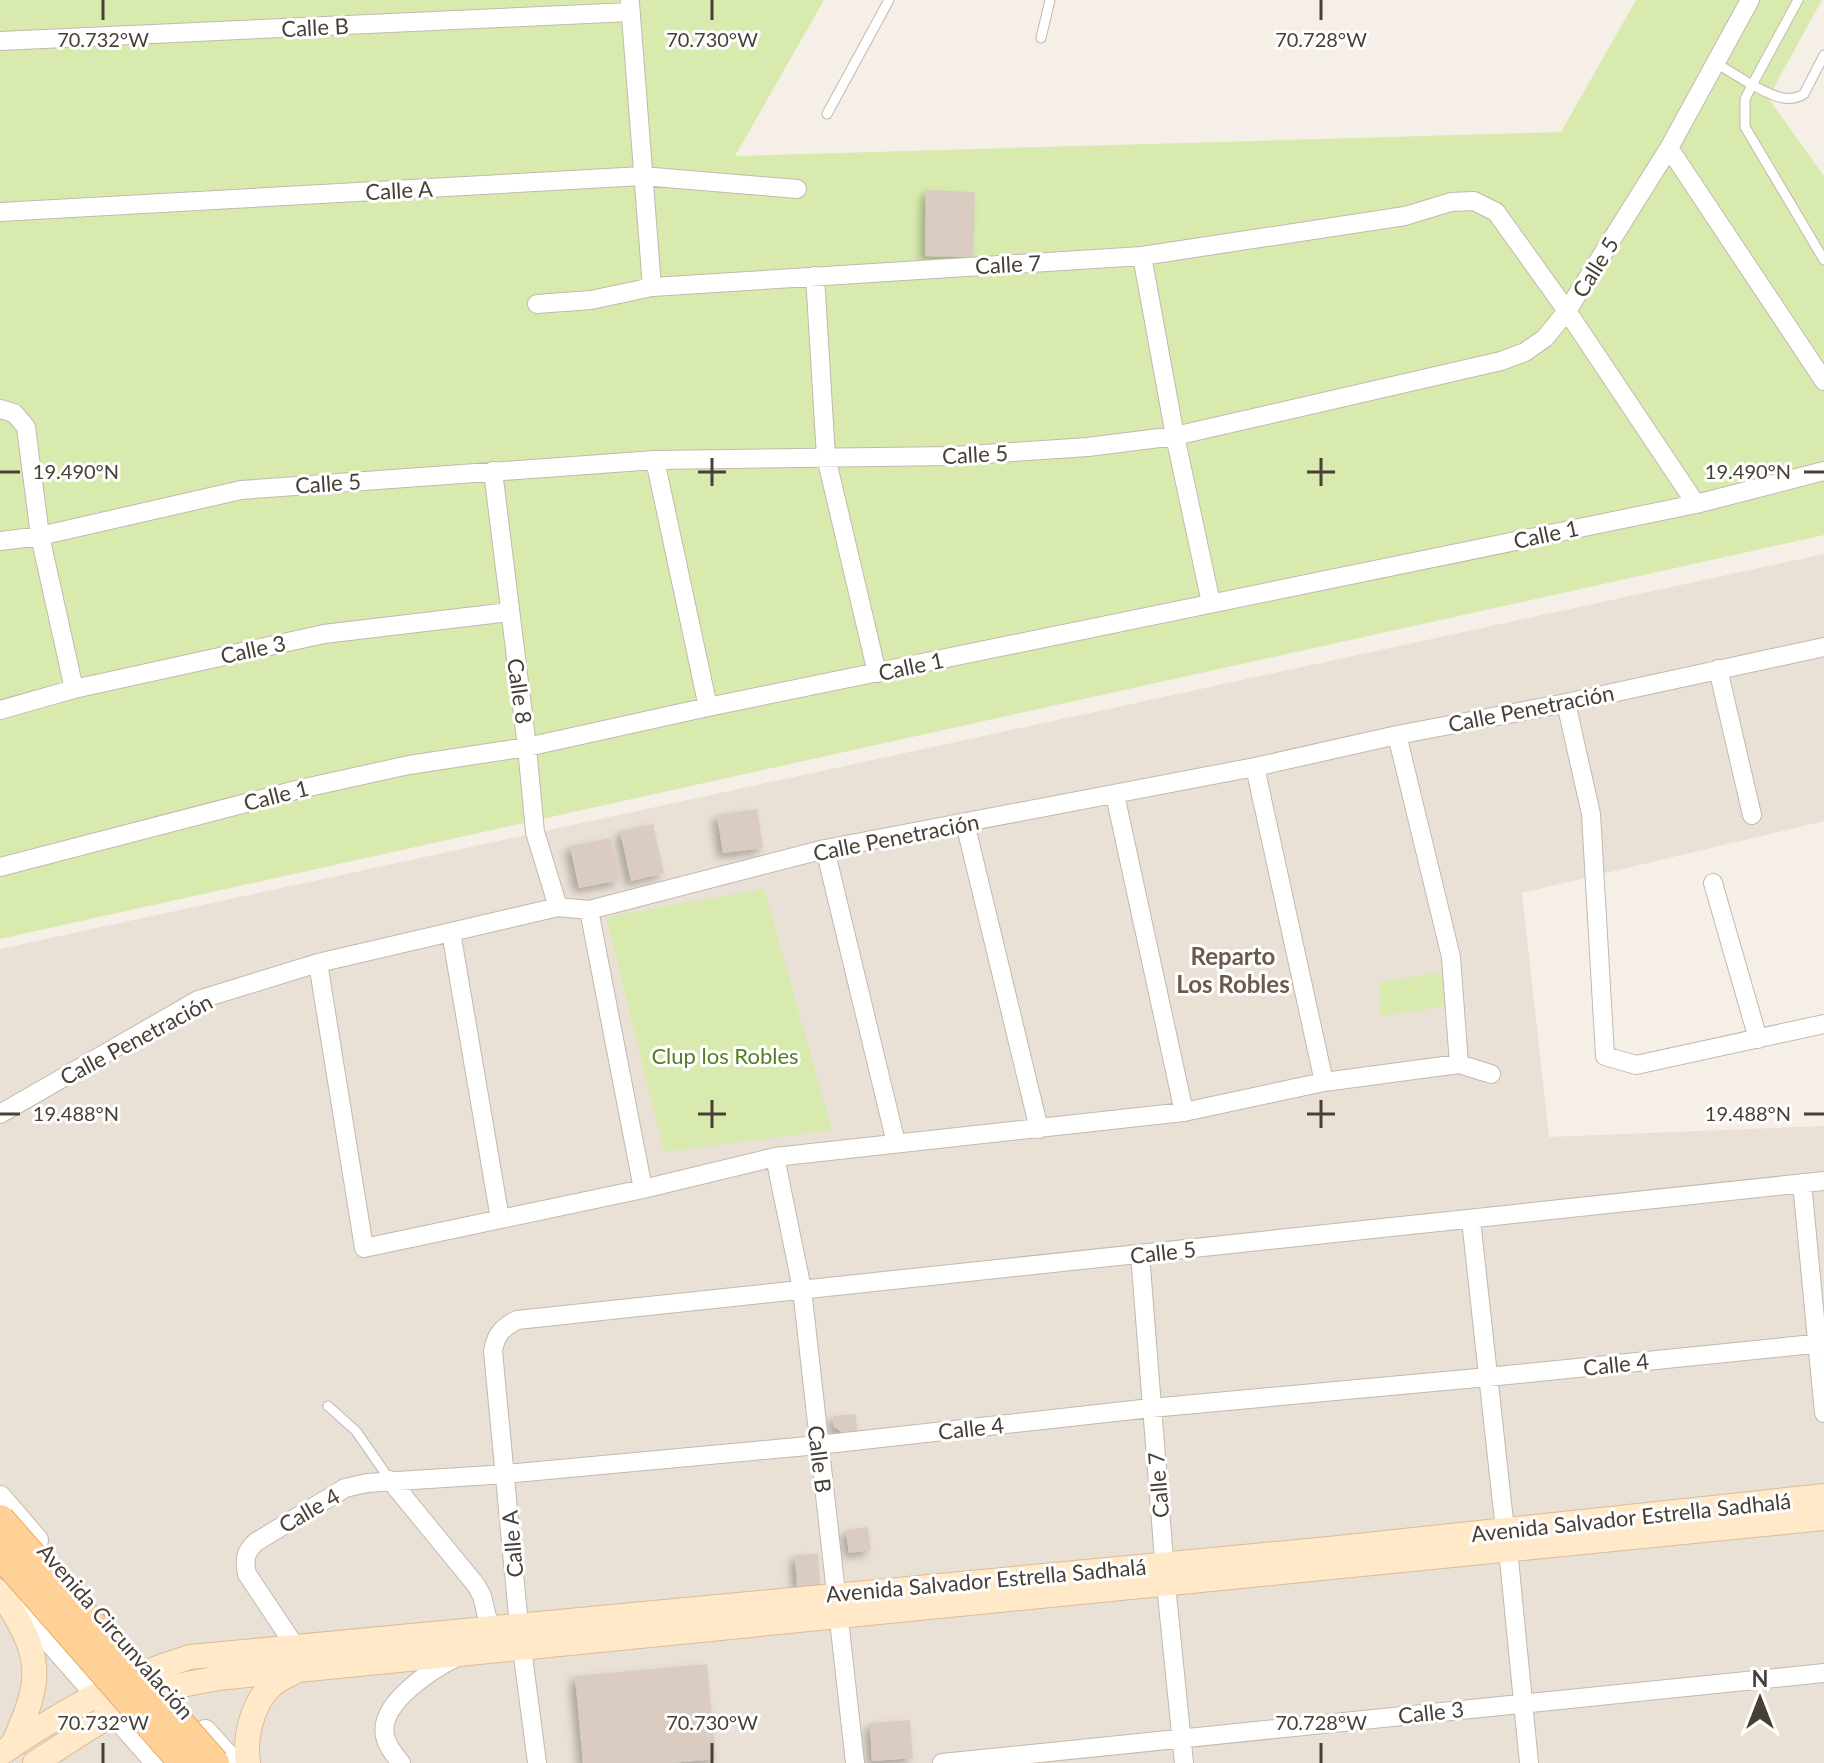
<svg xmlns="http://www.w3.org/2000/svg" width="1824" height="1763" viewBox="0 0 1824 1763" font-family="Lato,sans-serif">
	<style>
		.residential { fill: #e9e0d6 }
		.green { fill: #d9eaaf }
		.building { fill: #daccc0; filter: url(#shadow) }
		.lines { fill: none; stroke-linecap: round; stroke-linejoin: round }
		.service-casing { stroke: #c4b8ad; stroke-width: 11 }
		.minor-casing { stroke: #c4b8ad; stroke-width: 20 }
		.tertiary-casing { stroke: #c4b8ad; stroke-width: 24 }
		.secondary-casing { stroke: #d9be98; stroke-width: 26 }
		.service { stroke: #fff; stroke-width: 9 }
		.minor { stroke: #fff; stroke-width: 18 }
		.tertiary { stroke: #fff; stroke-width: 22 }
		.secondary { stroke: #ffe9c8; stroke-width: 24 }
		.primary-bridge-casing { stroke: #e9ab62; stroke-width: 30; stroke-linecap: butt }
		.primary-bridge { stroke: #ffd197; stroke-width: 28 }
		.ticks { fill: none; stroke: #483f36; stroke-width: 3 }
		.labels { text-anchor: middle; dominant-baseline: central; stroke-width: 6; stroke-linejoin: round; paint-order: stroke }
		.street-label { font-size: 22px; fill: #483f36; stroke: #fff }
		.park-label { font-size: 22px; fill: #557d26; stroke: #fff }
		.neighbourhood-label { font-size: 24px; font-weight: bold; fill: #6c5b4d; stroke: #fff }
		.ticks-label { font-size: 20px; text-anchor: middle; fill: #483f36; stroke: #fff; stroke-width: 6; stroke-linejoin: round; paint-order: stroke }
	</style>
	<defs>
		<filter id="shadow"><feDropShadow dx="-5" dy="5" stdDeviation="4" flood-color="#0004"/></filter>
	</defs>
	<rect width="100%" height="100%" fill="#f5efe8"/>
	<path class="residential" d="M1824,554V821L1522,893L1549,1137L1824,1126V1763H0V949Z"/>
	<path class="green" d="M0,0H824L735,156L1561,132L1636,0H1822L1768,98L1824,176V535L0,939Z
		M764,889L832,1130L664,1152L606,917Z
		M1440,972L1446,1006L1379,1017V983Z"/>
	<path class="building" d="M926,190L975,192L973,257L925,256Z
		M757,809L763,848L723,853L717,815Z
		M653,824L664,873L631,881L620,831Z
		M611,838L620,880L579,888L570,846Z
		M856,1414L857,1432L845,1434L834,1427L833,1416Z
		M868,1527L871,1550L849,1553L846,1530Z
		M818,1554L820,1585L797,1586L795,1555Z
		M707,1664L716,1759L670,1763H583L575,1676Z
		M910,1720L913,1758L872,1761L870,1723Z"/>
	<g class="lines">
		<g class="service-casing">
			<path id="service" d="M1798,0L1752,85C1769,93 1786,105 1804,94L1824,55
				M1041,38L1050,0
				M1716,63L1752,85L1745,99V127L1824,260
				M827,114L889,0
				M328,1406L356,1431L390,1480"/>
		</g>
		<g class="minor-casing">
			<path id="minor" d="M630,3L652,287
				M0,41L630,12
				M1669,148L1824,381
				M0,212L642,176L797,189
				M1142,256L1175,436L1211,603
				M815,276L826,457L877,673
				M537,304L591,300L652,287L1142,256L1405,216L1451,202L1474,201L1496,212L1567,311L1696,504
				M0,409L14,413L26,427L40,536L74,689
				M655,460L708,707
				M493,471L527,747L535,832L558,907
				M0,541L40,536L241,490L655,460L953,456L1088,447L1175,436L1501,361L1525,352L1545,338L1567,311L1669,148L1750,0
				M1718,669L1752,815
				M1566,703L1591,814L1605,1056L1636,1065L1824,1024
				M0,710L74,689L324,634L509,612
				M1397,735L1451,957L1459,1064
				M1255,767L1324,1082
				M1115,795L1184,1112
				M965,823L1039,1129
				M825,849L896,1143
				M0,867L300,789L409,765L527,747L708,707L1696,504L1824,471
				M1713,883L1758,1039
				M589,910L643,1189
				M451,932L500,1219
				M318,963L364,1248L643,1189L775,1157L1184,1112L1324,1082L1459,1064L1491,1074
				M0,1114L198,1000L318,963L558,907L589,910L825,849L1255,767L1397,735L1566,703L1824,647
				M775,1157L802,1289L855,1763
				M1802,1183L1824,1413
				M1471,1220L1505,1530
				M1140,1254L1166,1585L1184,1763
				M390,1480L476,1585L482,1596L490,1629
				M1508,1549L1529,1763
				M295,1646L247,1574C244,1560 245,1552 256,1542L345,1488L367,1483L506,1474L818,1445L1151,1408L1488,1377L1824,1343
				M401,1763C395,1755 387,1747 385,1736C378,1703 433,1669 457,1657
				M537,1763L519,1626L493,1351C496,1334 502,1328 517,1320L1824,1181
				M942,1763L1824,1673"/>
		</g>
		<g class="tertiary-casing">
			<path id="tertiary" d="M0,1497L37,1540
				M11,1597L157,1763
				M205,1731L234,1763"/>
		</g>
		<g class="secondary-casing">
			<path id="secondary" d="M0,1591C42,1656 45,1675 12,1746
				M0,1754C60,1713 120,1678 190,1657L1329,1549L1824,1496
				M35,1763C76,1737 117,1707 164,1690C181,1684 200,1682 218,1678L1824,1518
				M248,1763C244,1738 252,1703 272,1685C277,1680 287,1676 294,1672"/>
		</g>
		<use href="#service" class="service"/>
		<use href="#minor" class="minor"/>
		<use href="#tertiary" class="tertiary"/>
		<use href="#secondary" class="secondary"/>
		<g class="primary-bridge-casing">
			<path id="primary-bridge" d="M0,1519L215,1763
				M0,1554L183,1763"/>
		</g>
		<use href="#primary-bridge" class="primary-bridge"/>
	</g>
	<path class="ticks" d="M103,0V20M712,0V20M1321,0V20M712,458V486M1321,458V486M0,472H20M698,472H726M1307,472H1335M1804,472H1824M712,1100V1128M1321,1100V1128M0,1114H20M698,1114H726M1307,1114H1335M1804,1114H1824M103,1743V1763M712,1743V1763M1321,1743V1763"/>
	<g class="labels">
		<g class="street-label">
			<text transform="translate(315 27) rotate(-3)">Calle B</text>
			<text transform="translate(399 190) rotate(-3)">Calle A</text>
			<text transform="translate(1008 264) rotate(-3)">Calle 7</text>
			<text transform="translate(1595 267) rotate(-58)">Calle 5</text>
			<text transform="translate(975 454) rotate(-3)">Calle 5</text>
			<text transform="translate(328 483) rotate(-4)">Calle 5</text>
			<text transform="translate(1546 534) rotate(-12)">Calle 1</text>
			<text transform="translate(253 649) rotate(-12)">Calle 3</text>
			<text transform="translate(911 666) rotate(-12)">Calle 1</text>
			<text transform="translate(520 691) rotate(82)">Calle 8</text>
			<text transform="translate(1531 708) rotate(-11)">Calle Penetración</text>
			<text transform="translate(276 795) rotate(-14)">Calle 1</text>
			<text transform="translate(896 837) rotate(-11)">Calle Penetración</text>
			<text transform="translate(136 1039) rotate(-28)">Calle Penetración</text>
			<text transform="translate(1163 1252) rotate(-6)">Calle 5</text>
			<text transform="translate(1616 1364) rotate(-6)">Calle 4</text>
			<text transform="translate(971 1428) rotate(-6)">Calle 4</text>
			<text transform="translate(820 1459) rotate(83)">Calle B</text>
			<text transform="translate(1158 1485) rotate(-95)">Calle 7</text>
			<text transform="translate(309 1510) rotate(-30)">Calle 4</text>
			<text transform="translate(1631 1517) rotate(-6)">Avenida Salvador Estrella Sadhalá</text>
			<text transform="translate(512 1544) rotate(-95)">Calle A</text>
			<text transform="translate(986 1580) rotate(-5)">Avenida Salvador Estrella Sadhalá</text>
			<text transform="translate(116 1631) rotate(49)">Avenida Circunvalación</text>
			<text transform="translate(1431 1712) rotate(-6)">Calle 3</text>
		</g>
		<g class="park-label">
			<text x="725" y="1055">Clup los Robles</text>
		</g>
		<g class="neighbourhood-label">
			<text x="1233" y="955">Reparto<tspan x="1233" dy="28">Los Robles</tspan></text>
		</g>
	</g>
	<g class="ticks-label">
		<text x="103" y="47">70.732°W</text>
		<text x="712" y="47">70.730°W</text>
		<text x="1321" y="47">70.728°W</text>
		<text x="76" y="479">19.490°N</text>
		<text x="1748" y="479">19.490°N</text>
		<text x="76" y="1121">19.488°N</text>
		<text x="1748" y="1121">19.488°N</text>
		<text x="103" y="1730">70.732°W</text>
		<text x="712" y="1730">70.730°W</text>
		<text x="1321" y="1730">70.728°W</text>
	</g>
	<g transform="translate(1760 1699)" stroke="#ffffff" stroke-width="6" paint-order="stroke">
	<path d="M0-6L14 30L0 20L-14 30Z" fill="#483f36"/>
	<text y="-12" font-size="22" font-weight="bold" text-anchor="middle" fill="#483f36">N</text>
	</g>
</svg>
